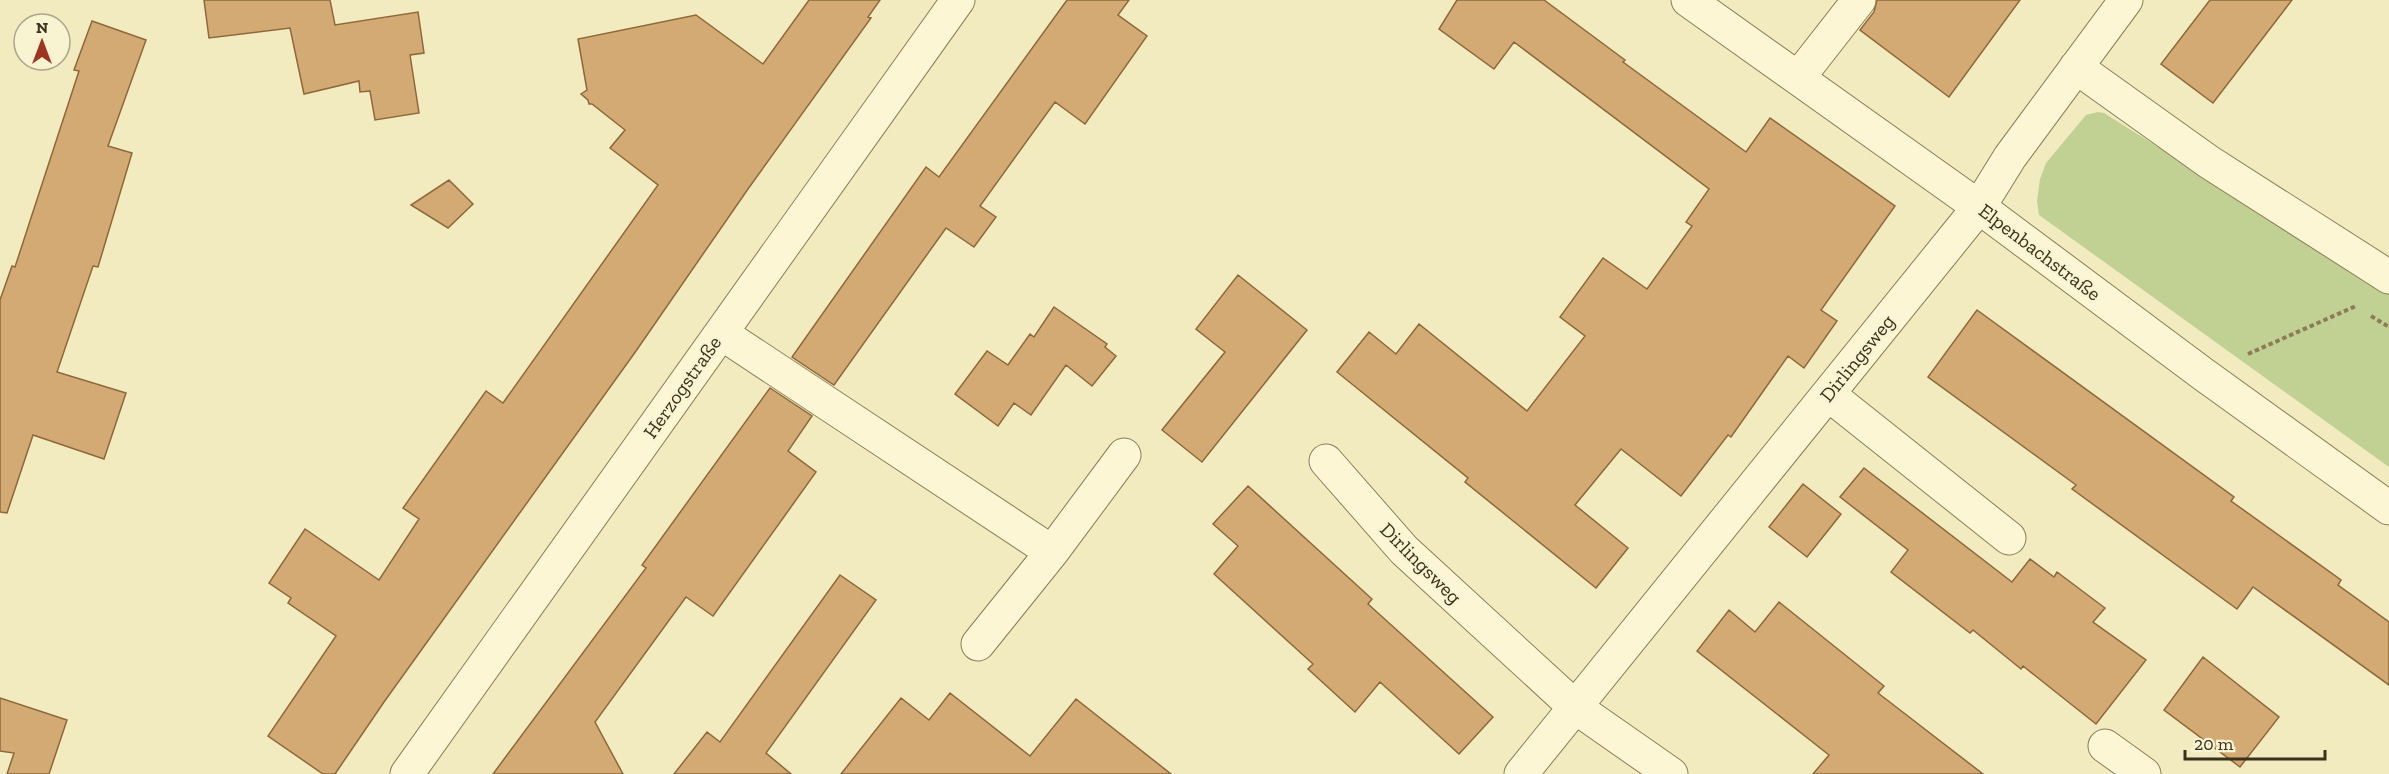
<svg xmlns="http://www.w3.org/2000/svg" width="2389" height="774" viewBox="0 0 2389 774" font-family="'Zilla Slab',serif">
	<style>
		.green { fill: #c0d193 }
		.building { fill: #d3aa73; stroke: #8e683a; stroke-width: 1.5 }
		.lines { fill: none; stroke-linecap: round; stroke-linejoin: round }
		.minor-casing { stroke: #8d7c56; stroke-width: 35 }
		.path { stroke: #8d7c56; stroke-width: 4; stroke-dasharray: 4.5 3; stroke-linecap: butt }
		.minor { stroke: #fcf6d4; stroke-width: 33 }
		.labels { text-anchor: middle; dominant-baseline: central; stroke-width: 4.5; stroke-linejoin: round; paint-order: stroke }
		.street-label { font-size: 20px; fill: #3b301c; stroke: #f8f3d1 }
	</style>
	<rect width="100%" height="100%" fill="#f2ebc0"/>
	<path class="green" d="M2098,112L2104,113L2389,292V467L2039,215L2037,201L2040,179L2046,163L2086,115Z"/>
	<path class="building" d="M204,0H330L335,25L418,12L424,53L410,55L419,113L375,120L370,91L360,92L359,81L304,94L290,28L209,38Z
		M809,0H880L868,17L871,18L748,189L636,351L384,702L335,774H323L268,736L336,636L288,603L291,598L269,583L305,529L379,580L419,519L403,508L486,391L503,403L658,185L610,148L625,130L592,104H589L588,100L581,94L587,90L578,39L696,15L763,64Z
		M1067,0H1129L1118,15L1147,36L1085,124L1055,102L980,206L996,217L974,247L946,228L834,385L792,357L926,167L939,177Z
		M1457,0H1544L1625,60L1623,62L1746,152L1770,118L1895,206L1821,310L1837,321L1804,368L1788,356L1731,437L1728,435L1681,496L1621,449L1575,505L1628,548L1596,588L1465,482L1468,478L1337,372L1369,332L1396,354L1419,324L1527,411L1585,336L1560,317L1603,258L1647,289L1692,226L1686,222L1709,189L1514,42L1494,69L1439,29Z
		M1877,0H2020L1949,97L1860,30L1874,12Z
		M2210,0H2292L2213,103L2161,64Z
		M92,21L146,40L108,146L132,153L98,267L93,266L57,372L126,393L104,459L33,435L7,513L0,512V300L12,266L15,267L45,175L79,71L74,70Z
		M449,180L473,204L448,228L411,205Z
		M1238,275L1307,330L1202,462L1162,430L1225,352L1196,329Z
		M1054,307L1107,344L1105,347L1116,356L1092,386L1066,365L1031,415L1014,403L998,426L955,394L987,351L1008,365L1030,334L1034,337Z
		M1977,310L2234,497L2231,501L2341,580L2338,585L2389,622V685L2253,587L2237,609L2072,489L2076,485L1928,377Z
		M770,388L812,416L788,451L816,472L713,616L686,597L595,722L623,774H493L646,568L642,565Z
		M1864,468L2012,582L2030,559L2054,577L2057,572L2105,608L2093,622L2146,660L2096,724L2023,666L2021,669L1973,630L1970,633L1891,572L1908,550L1840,497Z
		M1803,484L1841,514L1807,557L1769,527Z
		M1248,486L1372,599L1368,604L1493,717L1459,754L1380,682L1355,712L1308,669L1313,664L1214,574L1238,546L1213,524Z
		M840,575L876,600L766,753L791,774H674L707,732L720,742Z
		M1779,602L1884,686L1878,693L1983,774H1813L1829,755L1697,651L1729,610L1755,632Z
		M2203,657L2279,717L2240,767L2164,710Z
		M950,693L1030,756L1076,699L1171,774H841L901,698L929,720Z
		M0,698L67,720L49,774H7L14,753L0,751Z"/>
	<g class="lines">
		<g class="minor-casing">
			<path id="minor" d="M1688,0L1979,207L2203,374L2389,508
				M2076,67L2209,162L2389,277
				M1798,78L1859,0
				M721,333L1052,552
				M1828,394L2009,538
				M1326,461L1404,550L1575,707L1671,774
				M978,644L1052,552L1124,455
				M2105,746L2144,774
				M407,774L958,0
				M1521,774L1979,207L2010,157L2126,0"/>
		</g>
		<path class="path" d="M2371,316L2389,327
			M2248,354L2356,306"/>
		<use href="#minor" class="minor"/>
	</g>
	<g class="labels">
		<g class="street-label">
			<text transform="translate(2040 252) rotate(37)">Elpenbachstraße</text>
			<text transform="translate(1857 358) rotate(-51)">Dirlingsweg</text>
			<text transform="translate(682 387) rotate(-55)">Herzogstraße</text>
			<text transform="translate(1421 563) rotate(45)">Dirlingsweg</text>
		</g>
	</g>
	<g transform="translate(42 42)"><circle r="28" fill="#f8f3d1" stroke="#aca589" stroke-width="1.5"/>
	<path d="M0-4.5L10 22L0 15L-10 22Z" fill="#a13421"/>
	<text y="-9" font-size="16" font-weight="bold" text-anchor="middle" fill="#3b301c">N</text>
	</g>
	<path d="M2185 750v9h140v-9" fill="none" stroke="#3b301c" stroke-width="3"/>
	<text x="2194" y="750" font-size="18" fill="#3b301c" stroke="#f8f3d1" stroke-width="4.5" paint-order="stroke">20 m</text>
</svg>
